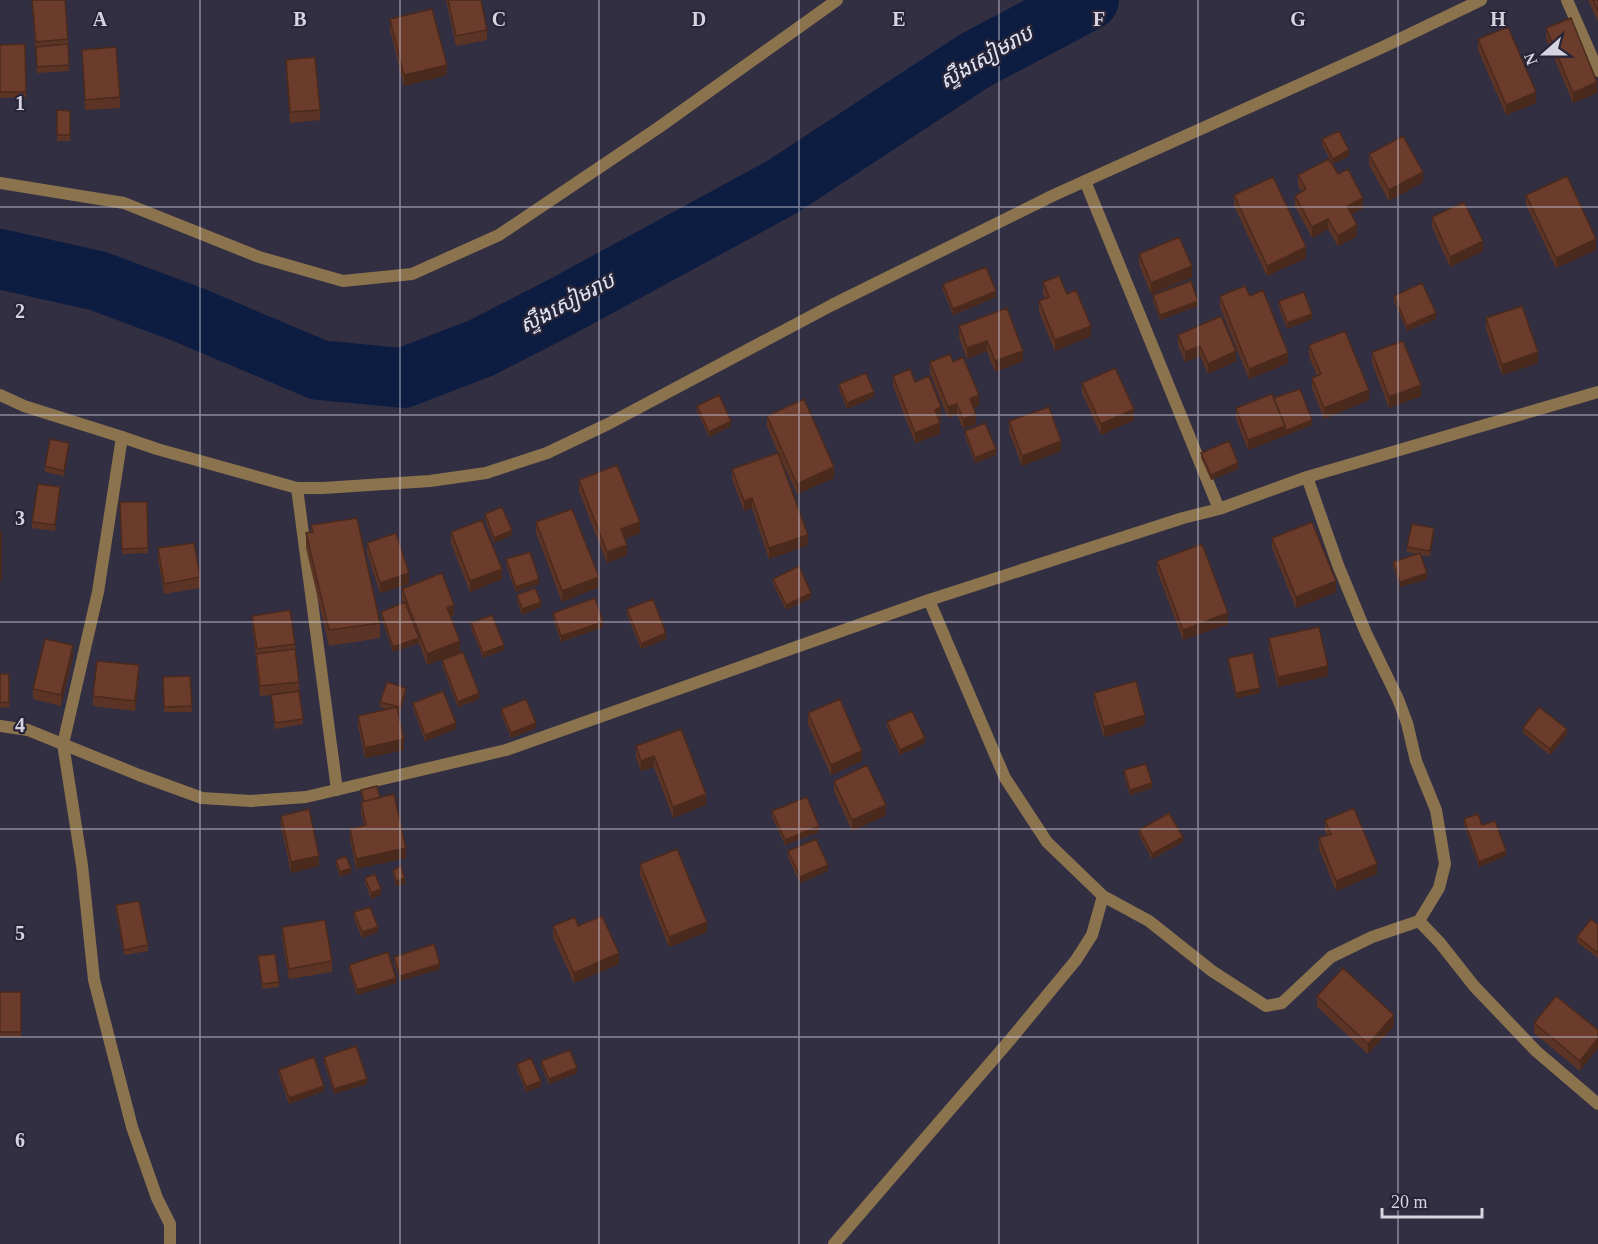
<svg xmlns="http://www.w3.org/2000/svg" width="1598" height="1244" viewBox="0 0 1598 1244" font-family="'Times New Roman','Noto Sans Khmer',serif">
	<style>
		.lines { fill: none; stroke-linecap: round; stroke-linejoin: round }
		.river { stroke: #0d1d41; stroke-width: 60 }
		.service { stroke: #8b734e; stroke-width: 12 }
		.minor { stroke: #8b734e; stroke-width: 12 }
		.tertiary { stroke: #8b734e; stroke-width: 12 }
		.wall { fill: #5c3425 }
		.shaded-wall { fill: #4b2a1e }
		.building { fill: #6b3c2b; stroke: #4b2a1e; stroke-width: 1.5 }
		.grid { fill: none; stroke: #d6d4e1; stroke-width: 1.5; stroke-opacity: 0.55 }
		.labels { text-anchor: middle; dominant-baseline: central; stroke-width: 4.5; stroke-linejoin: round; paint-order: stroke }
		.water-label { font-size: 21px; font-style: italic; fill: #dde4f2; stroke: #292538 }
		.grid-label { font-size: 20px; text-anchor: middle; font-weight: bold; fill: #d6d4e1; stroke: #292538; stroke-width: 4.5; stroke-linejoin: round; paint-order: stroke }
	</style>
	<rect width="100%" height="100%" fill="#332f43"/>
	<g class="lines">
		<path class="river" d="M0,259L98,281L189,315L319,370L403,378L481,348L561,307L782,187L974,61L1089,0"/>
		<path class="service" d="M1567,0L1598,71"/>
		<path class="minor" d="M1085,181L1219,509
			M0,183L124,203L259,257L343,281L412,274L499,235L658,128L837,0
			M122,437L98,592L63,744L82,865L94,980L132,1127L157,1198L170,1224V1244
			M1307,477L1338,565L1366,633L1398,699L1407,723L1416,761L1436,810L1445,864L1439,888L1419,921
			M297,488L337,790
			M0,726L28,730L139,775L202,798L251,801L306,797L506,750L929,600L1183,518L1219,509L1307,477L1598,392
			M1103,896L1149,921L1212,971L1266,1006L1282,1003L1331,957L1372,937L1419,921L1440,943L1474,986L1536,1051L1598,1104
			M834,1244L1010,1040L1076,960L1092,935L1103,896L1047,842L1005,778L929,600"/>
		<path class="tertiary" d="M0,395L24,406L122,437L157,449L297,488H323L430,481L486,473L547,453L610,423L832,305L1054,195L1383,47L1481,0"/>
	</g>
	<path class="wall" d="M32,0L68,39L69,71L37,73Z
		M446,0H481L487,30V40L456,46Z
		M1588,0H1598V21Z
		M390,19L447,75L404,86L390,30Z
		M1546,28L1597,93L1573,103L1546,38Z
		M1478,39L1536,103L1506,115L1478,50Z
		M25,44L26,97L0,98V45Z
		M82,50L120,97V108L85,110Z
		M286,60L320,110V120L290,123L286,70Z
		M57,110L70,111V141H57Z
		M1322,139L1349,156L1333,164L1322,145Z
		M1369,154L1423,182L1389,201L1369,165Z
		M1338,174L1363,208L1351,214L1357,236L1338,246L1328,229L1312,238L1295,206V196L1302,192L1298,186V175Z
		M1234,195L1306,258L1267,276L1234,206Z
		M1526,195L1596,250L1556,268L1526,205Z
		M1432,217L1483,251L1450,267L1432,227Z
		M1139,254L1192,277L1151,294L1139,264Z
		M1043,282L1067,294L1091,336L1055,351L1039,312V301L1045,299L1043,293Z
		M943,284L996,297L953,315L943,290Z
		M1153,295L1198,306L1160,320L1153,301Z
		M1220,296L1288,363L1249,379L1220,307Z
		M1394,296L1436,319L1407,331L1394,301Z
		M1279,301L1312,319L1287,329L1279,307Z
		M1486,318L1538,363L1502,375L1486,329Z
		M959,326L1023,361L995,372L987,351L967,359L959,337Z
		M1178,335L1236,361L1208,374L1200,356L1185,362L1178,345Z
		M1309,345L1369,400L1324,419L1312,388V378L1317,376L1309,356Z
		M1372,352L1421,396L1389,408L1372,363Z
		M930,362H953L979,406L973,408L976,424L963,429L957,414L948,418L930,373Z
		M893,376L915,382L941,418L938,419L940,434L915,443L893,386Z
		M1082,383L1134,420L1101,435L1082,393Z
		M839,384L874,397L847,409L839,389Z
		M1274,398L1312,425L1248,450L1236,419V408Z
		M697,406L731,426L709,437L697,411Z
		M767,416L834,478L797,494L778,453L808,545L769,559L752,508L744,511L732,479V469L778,453L767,426Z
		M1009,421L1061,451L1022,466L1009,432Z
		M965,431L996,455L975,463L965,436Z
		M69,449L64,476L45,472V466Z
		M1201,453L1238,469L1211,480L1201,458Z
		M579,480L640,533L624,539L627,555L607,563L579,491Z
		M60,492L55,531L32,528V522Z
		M120,502H147L148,553L122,554Z
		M485,514L512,535L494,543L485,520Z
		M536,522L599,587L562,602L536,533Z
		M311,525L380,623V638L329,646L306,548V533L311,532Z
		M451,532L502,579L470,592L451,543Z
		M1434,533L1430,556L1421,555L1427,579L1400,587L1393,567V562L1418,554L1407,552V547Z
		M1272,538L1336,592L1296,608L1272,548Z
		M367,543L409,584L380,593L367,553Z
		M158,548L200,577V588L164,594L158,559Z
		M506,559L539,584L516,592L506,565Z
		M1157,561L1228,624L1183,640L1157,571Z
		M773,579L811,598L786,610L773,584Z
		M402,589L454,615L451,617L460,652L427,665L419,643L393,652L381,617V612L403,603L402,599Z
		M517,595L541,607L522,615L517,600Z
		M627,609L666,639L641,649L627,615Z
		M553,613L603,627L561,642L553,618Z
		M252,616L295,644L303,724L275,729L271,701V695H272L260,696L256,664V654L252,626Z
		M471,623L504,650L483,658L471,628Z
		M1269,638L1328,676L1278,687L1269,649Z
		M73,656L61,706L33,699V689Z
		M1228,658L1260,693L1236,698L1228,663Z
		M442,660L479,699L458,707L442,665Z
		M0,674H9V707L0,708Z
		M139,676L135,711L93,706V696Z
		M190,676L192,712H164L163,677Z
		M406,693L400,713L398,712L404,750L365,758L358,726V716L388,709L380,707V702Z
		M1094,693L1145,725L1104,737L1094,704Z
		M413,703L456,729L425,741L413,708Z
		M501,709L536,728L511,738L501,714Z
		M808,713L862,761L831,775L808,724Z
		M887,722L925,743L900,755L887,728Z
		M1523,728L1567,734L1550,755L1523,733Z
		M681,729L706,805L673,818L654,767L641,771L636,757V746Z
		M1124,770L1152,788L1130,795L1124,775Z
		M834,781L886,815L852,831L834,791Z
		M361,790L380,798L406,858L356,869L350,839V829L364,826L361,812V802L363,801L361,795Z
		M772,811L819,832L785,845L772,817Z
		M281,816L319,866L291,873L281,826Z
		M1464,819L1482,825L1506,856L1479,867L1464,824Z
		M1325,820L1377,874L1336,891L1319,849V838L1327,835L1325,831Z
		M1139,830L1183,842L1152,859L1139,835Z
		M788,851L828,871L800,883L788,857Z
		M336,860L351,873L340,877L336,865Z
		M640,864L707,932L669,947L640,875Z
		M393,870L405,884L396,886L393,875Z
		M365,878L381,895L371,899L365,883Z
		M116,905L148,945V951L124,955L116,911Z
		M354,912L378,932L362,938L354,918Z
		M1598,925V958L1577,942V937Z
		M553,926H578L619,964L574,983L553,937Z
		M282,927L332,961V972L289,979L282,938Z
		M258,956L279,982V987L262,989Z
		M394,957L440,969L400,981L394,962Z
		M349,965L396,983L357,995L349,970Z
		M0,992H21V1037H0Z
		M1317,996L1394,1026L1368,1054L1317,1007Z
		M1534,1023L1598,1030L1580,1071L1534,1033Z
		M324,1057L367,1084L334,1094L324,1062Z
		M541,1061L577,1073L549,1084L541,1066Z
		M517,1064L541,1086L526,1092L517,1069Z
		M279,1070L324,1091L289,1104L279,1075Z"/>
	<path class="shaded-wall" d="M447,65V75L404,86V75Z
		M1597,82V93L1573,103V93Z
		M1536,92V103L1506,115V105Z
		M1349,150V156L1333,164V159Z
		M1423,172V182L1389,201V190Z
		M1363,198V208L1347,217V206Z
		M1328,219V229L1312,238V227Z
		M1357,225V236L1338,246V236Z
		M1596,239V250L1556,268V258Z
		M1483,241V251L1450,267V257Z
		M1306,247V258L1267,276V266Z
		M1192,266V277L1151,294V283Z
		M996,291V297L953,315V309Z
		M1198,301V306L1160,320V315Z
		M1436,313V319L1407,331V326Z
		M1312,314V319L1287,329V323Z
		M1091,326V336L1055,351V340Z
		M987,341V351L967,359V348Z
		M1200,346V356L1185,362V352Z
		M1023,351V361L995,372V361Z
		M1236,351V361L1208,374V364Z
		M1538,352V363L1502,375V365Z
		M1288,353V363L1249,379V369Z
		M1421,385V396L1389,408V397Z
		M1369,390V400L1324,419V408Z
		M874,392V397L847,409V403Z
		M979,395V406L970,409V399Z
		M957,404V414L948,418V407Z
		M941,407V418L935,420V410Z
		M1134,409V420L1101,435V424Z
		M976,414V424L963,429V419Z
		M1312,420V425L1248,450V440L1285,426Z
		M731,421V426L709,437V432Z
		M940,423V434L915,443V433Z
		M1061,441V451L1022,466V456Z
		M69,443V449L64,476V471Z
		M996,449V455L975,463V458Z
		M1238,463V469L1211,480V475Z
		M834,467V478L797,494V484Z
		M60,487V492L55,531V525Z
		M752,498V508L744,511V501Z
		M640,522V533L621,540V529Z
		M1434,528V533L1430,556V551Z
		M512,530V535L494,543V538Z
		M808,535V545L769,559V548Z
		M627,545V555L607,563V552Z
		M502,569V579L470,592V581Z
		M409,573V584L380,593V583Z
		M1427,573V579L1400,587V582Z
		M599,577V587L562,602V591Z
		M539,579V584L516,592V587Z
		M1336,581V592L1296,608V597Z
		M811,593V598L786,610V605Z
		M541,602V607L522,615V609Z
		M454,605V615L447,618V608Z
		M1228,613V624L1183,640V630Z
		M603,622V627L561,642V636Z
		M666,633V639L641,649V644Z
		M419,638V643L393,652V647Z
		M460,641V652L427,665V654Z
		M73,645V656L61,706V695Z
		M504,645V650L483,658V653Z
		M139,665V676L135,711V701Z
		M1328,666V676L1278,687V677Z
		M406,688V693L400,713V707Z
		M1260,688V693L1236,698V693Z
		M479,693V699L458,707V702Z
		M1145,715V725L1104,737V727Z
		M456,723V729L425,741V735Z
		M536,723V728L511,738V733Z
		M1567,729V734L1550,755V749Z
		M925,738V743L900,755V750Z
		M404,739V750L365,758V748Z
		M862,751V761L831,775V765Z
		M654,756V767L641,771V761Z
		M1152,783V788L1130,795V790Z
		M706,794V805L673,818V807Z
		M886,805V815L852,831V820Z
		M819,826V832L785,845V840Z
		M1183,837V842L1152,859V854Z
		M406,848V858L356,869V859Z
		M1506,851V856L1479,867V862Z
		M319,856V866L291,873V862Z
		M1377,864V874L1336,891V881Z
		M828,865V871L800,883V877Z
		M351,868V873L340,877V872Z
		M405,878V884L396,886V881Z
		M381,889V895L371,899V893Z
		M707,922V932L669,947V937Z
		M378,927V932L362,938V932Z
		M619,953V964L574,983V973Z
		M440,964V969L400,981V976Z
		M396,978V983L357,995V990Z
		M1394,1015V1026L1368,1054V1044Z
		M1598,1038V1048L1580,1071V1061Z
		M577,1068V1073L549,1084V1079Z
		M367,1079V1084L334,1094V1089Z
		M541,1081V1086L526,1092V1087Z
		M324,1086V1091L289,1104V1098Z"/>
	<path class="building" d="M32,0H65L68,39L36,42Z
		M448,0H481L487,30L456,36Z
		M1593,0H1598V11Z
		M432,9L447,65L404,75L390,19Z
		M1571,18L1597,82L1573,93L1546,28Z
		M1508,27L1536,92L1506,105L1478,39Z
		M25,44L26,92H0V45Z
		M68,44L69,65L37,67L36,47Z
		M116,47L120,97L85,100L82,50Z
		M315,57L320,110L290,112L286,60Z
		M57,110L70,111V135H57Z
		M1339,131L1349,150L1333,159L1322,139Z
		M1403,136L1423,172L1389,190L1369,154Z
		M1329,159L1338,174L1348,169L1363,198L1347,206L1357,225L1338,236L1328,219L1312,227L1295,196L1306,189L1298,175Z
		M1567,176L1596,239L1556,258L1526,195Z
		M1273,177L1306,247L1267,266L1234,195Z
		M1464,202L1483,241L1450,257L1432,217Z
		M1179,237L1192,266L1151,283L1139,254Z
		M986,267L996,291L953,309L943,284Z
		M1059,276L1067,294L1076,290L1091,326L1055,340L1039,301L1049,297L1043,282Z
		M1191,281L1198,301L1160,315L1153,295Z
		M1422,283L1436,313L1407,326L1394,296Z
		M1245,286L1250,296L1263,290L1288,353L1249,369L1220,296Z
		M1304,292L1312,314L1287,323L1279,301Z
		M1522,306L1538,352L1502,365L1486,318Z
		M1007,308L1023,351L995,361L987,341L967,348L959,326Z
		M1221,316L1236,351L1208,364L1200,346L1185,352L1178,335Z
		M1345,331L1369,390L1324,408L1312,378L1321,374L1309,345Z
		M1403,341L1421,385L1389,397L1372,352Z
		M950,354L953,362L963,357L979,395L970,399L976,414L963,419L957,404L948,407L930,362Z
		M1115,368L1134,409L1101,424L1082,383Z
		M910,369L915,382L929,376L941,407L935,410L940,423L915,433L893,376Z
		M866,373L874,392L847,403L839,384Z
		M1300,389L1312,420L1285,431V426L1274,398Z
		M1272,394L1285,426L1248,440L1236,408Z
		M719,395L731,421L709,432L697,406Z
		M804,399L834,467L797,484L767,416Z
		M1049,407L1061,441L1022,456L1009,421Z
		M985,423L996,449L975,458L965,431Z
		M50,439L69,443L64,471L45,466Z
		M1229,441L1238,463L1211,475L1201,453Z
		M778,453L808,535L769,548L752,498L744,501L732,469Z
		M617,465L640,522L621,529L627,545L607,552L579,480Z
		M38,484L60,487L55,525L32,522Z
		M120,502H147L148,548L122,549Z
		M502,507L512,530L494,538L485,514Z
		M572,509L599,577L562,591L536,522Z
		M357,518L380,623L329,630L306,533L313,532L311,525Z
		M482,520L502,569L470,581L451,532Z
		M1312,522L1336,581L1296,597L1272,538Z
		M1412,524L1434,528L1430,551L1407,547Z
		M0,531H1V581H0Z
		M396,533L409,573L380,583L367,543Z
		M194,543L200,577L164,584L158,548Z
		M1202,544L1228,613L1183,630L1157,561Z
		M530,552L539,579L516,587L506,559Z
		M1420,553L1427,573L1400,582L1393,562Z
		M799,566L811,593L786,605L773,579Z
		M442,573L454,605L447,608L460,641L427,654L402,589Z
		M535,588L541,602L522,609L517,595Z
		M595,598L603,622L561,636L553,613Z
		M653,599L666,633L641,644L627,609Z
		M405,602L419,638L393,647L381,612Z
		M290,610L295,644L257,649L252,616Z
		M492,615L504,645L483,653L471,623Z
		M1319,627L1328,666L1278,677L1269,638Z
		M45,639L73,645L61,695L33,689Z
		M295,649L299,682L260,686L256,654Z
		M463,652L479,693L458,702L442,660Z
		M1253,653L1260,688L1236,693L1228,658Z
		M97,661L139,665L135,701L93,696Z
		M0,674H9V702L0,703Z
		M190,676L192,706L164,707L163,677Z
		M1136,681L1145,715L1104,727L1094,693Z
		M387,682L406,688L400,707L380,702Z
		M299,691L303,719L275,723L271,695Z
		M443,691L456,723L425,735L413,703Z
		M526,699L536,723L511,733L501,709Z
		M840,699L862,751L831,765L808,713Z
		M397,707L404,739L365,748L358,716Z
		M1539,707L1567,729L1550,749L1523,728Z
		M912,711L925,738L900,750L887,722Z
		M681,729L706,794L673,807L654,756L641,761L636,746Z
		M1146,764L1152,783L1130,790L1124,770Z
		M867,765L886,805L852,820L834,781Z
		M377,786L380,798L364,801L361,790Z
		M394,794L406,848L356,859L350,829L366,825L361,802Z
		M807,797L819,826L785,840L772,811Z
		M1354,808L1377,864L1336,881L1319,838L1331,834L1325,820Z
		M309,809L319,856L291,862L281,816Z
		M1169,813L1183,837L1152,854L1139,830Z
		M1478,814L1482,825L1495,821L1506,851L1479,862L1464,819Z
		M816,839L828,865L800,877L788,851Z
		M677,849L707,922L669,937L640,864Z
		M346,856L351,868L340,872L336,860Z
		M401,866L405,878L396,881L393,870Z
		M375,874L381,889L371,893L365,878Z
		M139,901L148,945L124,950L116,905Z
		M370,907L378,927L362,932L354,912Z
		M602,916L619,953L574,973L553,926L575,917L578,926Z
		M1591,919L1598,925V953L1577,937Z
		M325,920L332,961L289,969L282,927Z
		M434,944L440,964L400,976L394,957Z
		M388,952L396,978L357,990L349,965Z
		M275,954L279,982L262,984L258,956Z
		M1343,968L1394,1015L1368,1044L1317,996Z
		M0,992H21V1032H0Z
		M1556,996L1598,1030V1038L1580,1061L1534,1023Z
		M356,1046L367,1079L334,1089L324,1057Z
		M570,1050L577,1068L549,1079L541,1061Z
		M314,1057L324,1086L289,1098L279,1070Z
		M531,1058L541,1081L526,1087L517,1064Z"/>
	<path class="grid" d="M200,0V1244M400,0V1244M599,0V1244M799,0V1244M999,0V1244M1198,0V1244M1398,0V1244M0,207H1598M0,415H1598M0,622H1598M0,829H1598M0,1037H1598"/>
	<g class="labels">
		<g class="water-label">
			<text transform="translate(986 57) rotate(-30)">ស្ទឹងសៀមរាប</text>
			<text transform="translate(567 303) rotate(-28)">ស្ទឹងសៀមរាប</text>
		</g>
	</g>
	<g class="grid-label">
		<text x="100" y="26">A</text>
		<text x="300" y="26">B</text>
		<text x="499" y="26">C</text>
		<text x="699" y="26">D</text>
		<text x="899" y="26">E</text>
		<text x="1099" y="26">F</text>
		<text x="1298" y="26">G</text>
		<text x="1498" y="26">H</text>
		<text x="20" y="110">1</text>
		<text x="20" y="318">2</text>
		<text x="20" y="525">3</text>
		<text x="20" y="732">4</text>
		<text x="20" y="940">5</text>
		<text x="20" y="1147">6</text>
	</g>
	<g transform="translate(1544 54) rotate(249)" stroke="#292538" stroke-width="4.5" paint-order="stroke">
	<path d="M0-4.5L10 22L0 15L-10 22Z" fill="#d6d4e1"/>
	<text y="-9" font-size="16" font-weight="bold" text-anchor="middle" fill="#d6d4e1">N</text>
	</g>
	<path d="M1382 1208v9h100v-9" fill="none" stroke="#d6d4e1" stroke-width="3"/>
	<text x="1391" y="1208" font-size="18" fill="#d6d4e1" stroke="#292538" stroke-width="4.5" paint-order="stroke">20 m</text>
</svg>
